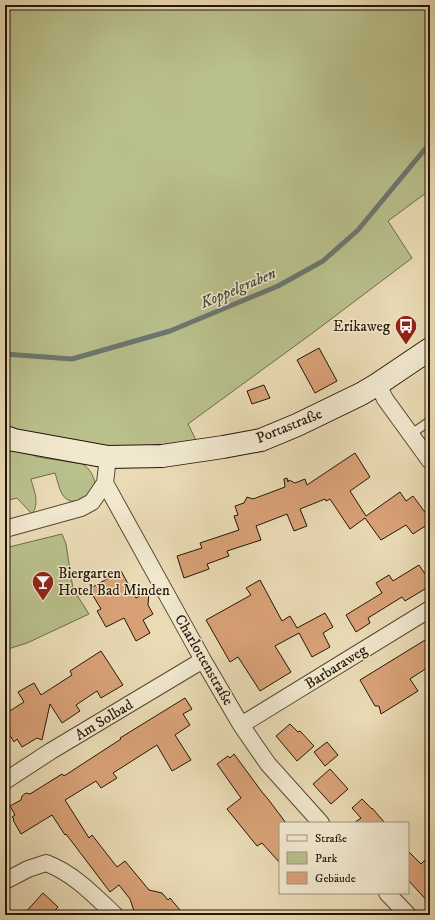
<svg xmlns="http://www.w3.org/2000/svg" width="435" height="920" viewBox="0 0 435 920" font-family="'IM FELL DW Pica',serif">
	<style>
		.green { fill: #b9c08c; stroke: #6e6b49 }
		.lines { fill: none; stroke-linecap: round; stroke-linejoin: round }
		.stream { stroke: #6c7771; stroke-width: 5 }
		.building { fill: #d9a177; stroke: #241606 }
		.lane-casing { stroke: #564732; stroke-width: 10 }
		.street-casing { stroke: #564732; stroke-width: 18 }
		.secondary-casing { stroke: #241606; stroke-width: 24 }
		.lane { stroke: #f1e8cf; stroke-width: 8 }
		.street { stroke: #f1e8cf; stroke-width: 16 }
		.secondary { stroke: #f1e8cf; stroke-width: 22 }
		.labels { text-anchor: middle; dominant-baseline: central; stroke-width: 3; stroke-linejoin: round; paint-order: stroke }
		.poi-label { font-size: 15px; fill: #241606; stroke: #f1e8cf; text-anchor: end }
		.street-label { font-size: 15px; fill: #241606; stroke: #f1e8cf }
		.water-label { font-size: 16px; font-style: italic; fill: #4e4f44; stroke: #f1e8cf }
	</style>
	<rect width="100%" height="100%" fill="#eadbb5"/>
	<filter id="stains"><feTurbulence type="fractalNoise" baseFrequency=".005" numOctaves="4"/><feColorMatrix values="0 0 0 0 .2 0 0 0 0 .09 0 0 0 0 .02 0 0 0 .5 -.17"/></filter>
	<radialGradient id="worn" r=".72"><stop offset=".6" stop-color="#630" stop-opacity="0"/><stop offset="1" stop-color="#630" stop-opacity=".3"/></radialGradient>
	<path class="green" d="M5,5H430V190L388,221L412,258L314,332L188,424L198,444L123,449L55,442L5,426Z
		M5,446L38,457L83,464C90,469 93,475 95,483L86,500C61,506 61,492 55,473L31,479C34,491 40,503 32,514L17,498L5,501Z
		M62,534L66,544L73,589L89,614L27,643L5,650V548Z"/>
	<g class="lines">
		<path class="stream" d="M5,354L72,359L170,331L278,286L323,261L358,230L430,143"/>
	</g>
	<path class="building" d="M319,348L337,381L315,393L297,360Z
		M264,385L270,398L252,404L247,391Z
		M355,453L370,477L350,491L366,516L400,492L406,501L413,496L430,519V523L413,534L406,525L381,540L365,518L350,529L330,499L326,501L325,499L300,509L307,526L294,531L287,514L256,526L261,540L227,551L229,556L207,564L209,569L184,578L177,556L202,548L200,543L239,530L234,516L238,515L235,506L244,503L247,497L253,499L285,487L284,479L287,478L288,482L289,480L295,483L305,479L307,485Z
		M419,565L425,574L428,575L430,579V586L405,601L402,597L368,618L370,623L356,632L346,615L382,593L376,583L389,575L393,581Z
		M121,571L136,598L149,591L148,605L153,614L143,620L150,633L136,641L124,618L106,627L97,611L101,609L89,589Z
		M260,580L282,621L290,616L297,628L325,613L333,627L323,633L330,647L312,657L299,633L275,646L291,672L260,691L238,657L230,662L206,620L251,595L246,588Z
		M430,637V666L410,679L418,691L381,714L379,706H375L360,680Z
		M101,651L123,685L101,698L97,691L76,705L80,711L62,723L50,704L42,740L37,738L22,747L17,739L14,742L5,727V714L24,702L18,692L34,683L41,695L72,675L70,671Z
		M185,698L192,709L183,714L190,725L175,735L191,760L172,771L157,745L113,773L117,778L101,788L96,781L65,800L89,838L92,835L117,867L125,861L149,890L162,893L168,900L170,898L184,915H137L134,911L130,899L119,885L110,892L66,834L65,835L52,815L21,834L13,820L14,819L12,817L15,815L10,806L21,800L22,796L26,793L30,794L62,774L64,776L121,739L120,738Z
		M290,724L298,732L300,731L314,746L297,761L276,736Z
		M327,742L338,755L325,766L314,752Z
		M234,754L262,792L268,799L286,823H280V863L262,843L257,846L227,809L241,798L217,764L228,756L230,758Z
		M330,769L348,789L331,804L313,784Z
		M362,799L372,809V808L385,823H354L361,818L352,808Z
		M408,851L421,864L430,855V904L408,880Z
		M43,893L58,907L51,915H23Z"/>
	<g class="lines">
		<g class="lane-casing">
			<path id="lane" d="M411,434L430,421"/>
		</g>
		<g class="street-casing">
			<path id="street" d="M378,384L385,399L430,461
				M105,483L203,660L241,725L268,764L321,823
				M5,529L81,508L92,502L105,483L108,457
				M241,725L430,609
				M5,781L51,751L203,660
				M5,881L28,869L46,863C73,873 94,895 115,915
				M387,893L408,915"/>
		</g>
		<g class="secondary-casing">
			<path id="secondary" d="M5,437L14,440L108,457L162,456L223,447L261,440L297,425L361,394L378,384L430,349"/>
		</g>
		<use href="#lane" class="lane"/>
		<use href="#street" class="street"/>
		<use href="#secondary" class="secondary"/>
	</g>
	<defs>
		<g id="bus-pin" transform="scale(1.15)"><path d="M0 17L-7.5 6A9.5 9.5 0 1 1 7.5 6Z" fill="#8f2418" stroke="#f1e8cf"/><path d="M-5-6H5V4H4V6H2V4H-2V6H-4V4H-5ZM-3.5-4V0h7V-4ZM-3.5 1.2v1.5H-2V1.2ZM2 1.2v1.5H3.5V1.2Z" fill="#fff"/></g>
		<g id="bar-pin" transform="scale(1.15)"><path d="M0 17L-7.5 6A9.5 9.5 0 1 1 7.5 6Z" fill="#8f2418" stroke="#f1e8cf"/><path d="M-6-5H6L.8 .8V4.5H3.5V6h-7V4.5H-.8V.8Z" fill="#fff"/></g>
	</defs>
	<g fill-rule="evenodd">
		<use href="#bus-pin" x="406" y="326"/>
		<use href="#bar-pin" x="43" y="582"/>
	</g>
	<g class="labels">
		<g class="poi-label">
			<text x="390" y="326">Erikaweg</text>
			<text x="58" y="573" text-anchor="start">Biergarten<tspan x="58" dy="17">Hotel Bad Minden</tspan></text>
		</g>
		<g class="street-label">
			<text transform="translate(289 426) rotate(-22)">Portastraße</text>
			<text transform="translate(204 660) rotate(60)">Charlottenstraße</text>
			<text transform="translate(336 667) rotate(-32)">Barbaraweg</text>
			<text transform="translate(104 720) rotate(-31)">Am Solbad</text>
		</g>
		<g class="water-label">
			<text transform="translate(238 288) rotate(-23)">Koppelgraben</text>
		</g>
	</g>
	<rect width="435" height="920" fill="none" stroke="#eadbb5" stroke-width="20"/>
	<rect x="6" y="6" width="423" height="908" fill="none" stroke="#241606" stroke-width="2"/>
	<rect x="10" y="10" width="415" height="900" fill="none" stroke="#241606"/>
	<rect x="279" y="822" width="130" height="72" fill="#f1e8cf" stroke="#9f947f"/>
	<rect x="287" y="835" width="20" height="6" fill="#f1e8cf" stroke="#9f947f"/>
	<text x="315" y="842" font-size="12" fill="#241606">Straße</text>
	<rect x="287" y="852" width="20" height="12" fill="#b9c08c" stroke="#9f947f"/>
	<text x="315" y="862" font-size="12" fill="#241606">Park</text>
	<rect x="287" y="872" width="20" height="12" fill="#d9a177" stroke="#9f947f"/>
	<text x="315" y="882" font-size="12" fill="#241606">Gebäude</text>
	<rect width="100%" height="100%" filter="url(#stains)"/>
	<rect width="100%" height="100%" fill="url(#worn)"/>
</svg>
